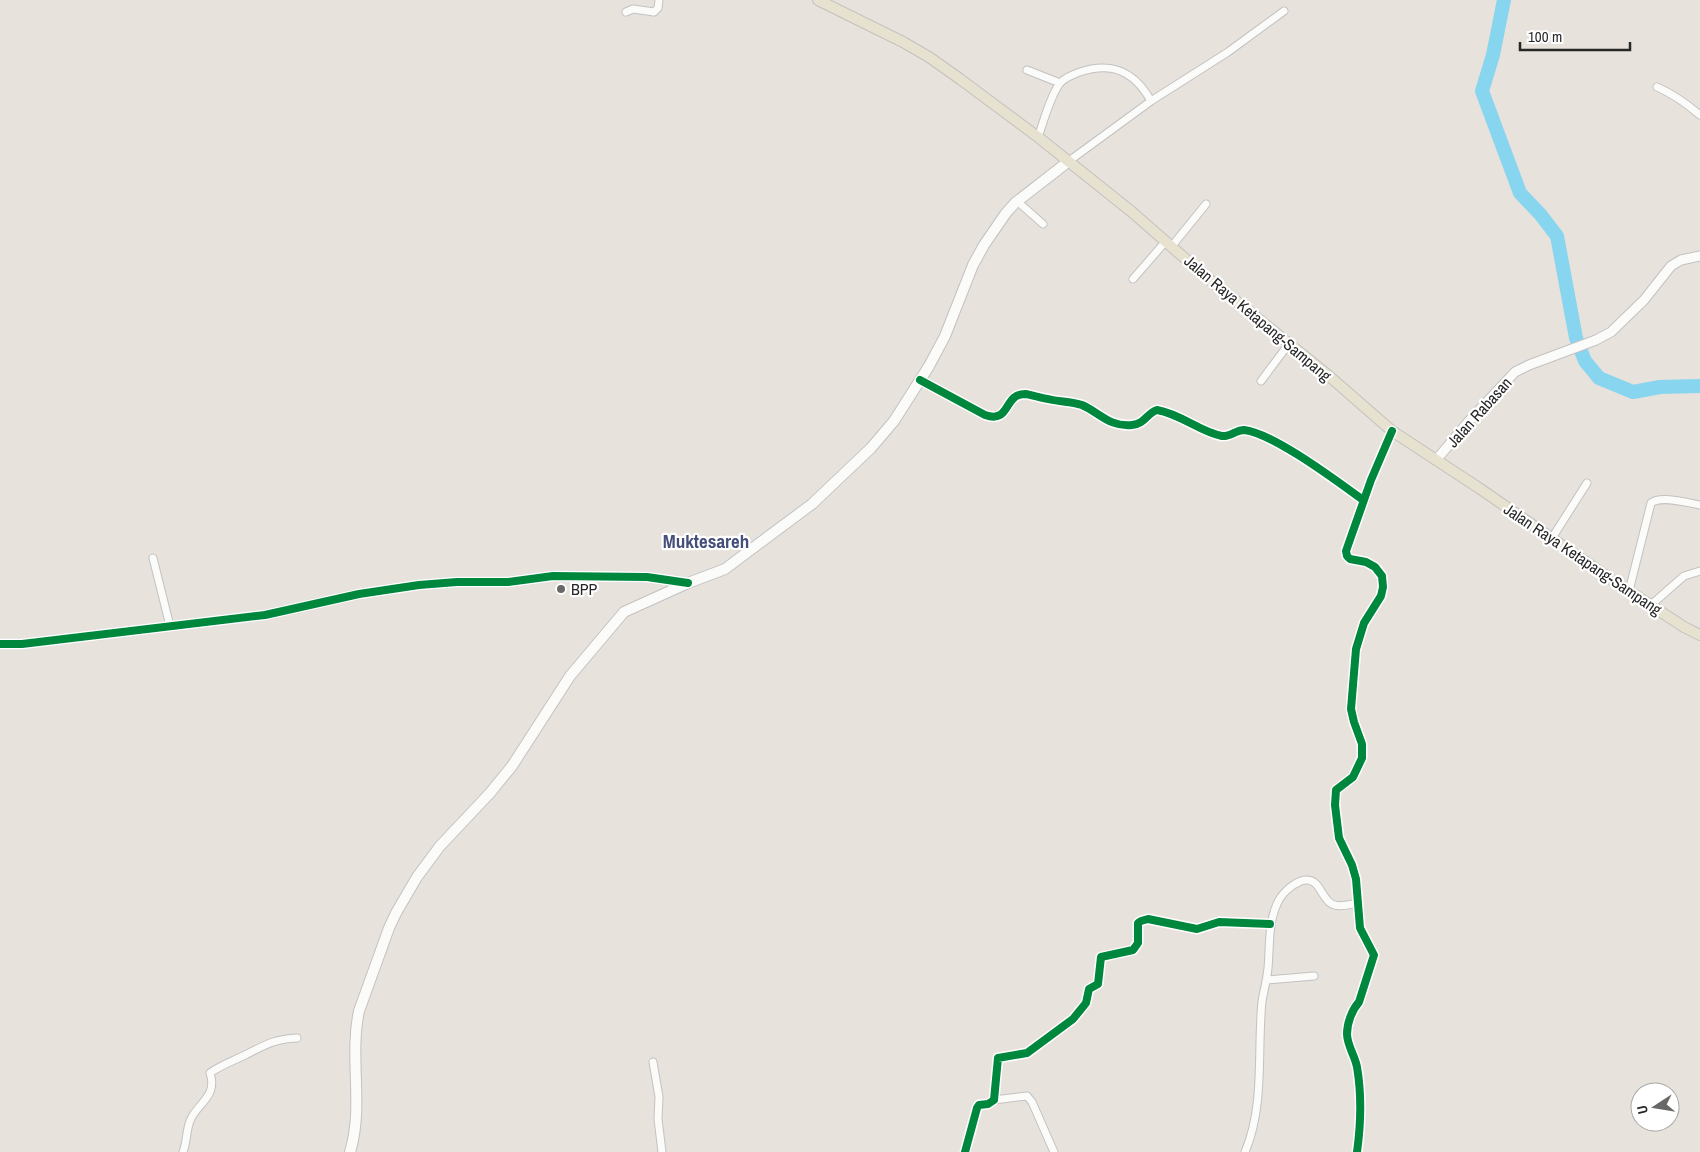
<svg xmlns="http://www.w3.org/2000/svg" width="1700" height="1152" viewBox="0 0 1700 1152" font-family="'Archivo Narrow',sans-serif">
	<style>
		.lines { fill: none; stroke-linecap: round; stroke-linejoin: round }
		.river { stroke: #88d5f0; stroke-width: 14 }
		.minor-casing { stroke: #c3c2c2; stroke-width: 9 }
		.tertiary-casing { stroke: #c3c2c2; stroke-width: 11 }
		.secondary-casing { stroke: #c3c2c2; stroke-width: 12 }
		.primary-casing { stroke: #c3c1bf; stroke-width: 12 }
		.minor { stroke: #fbfbfa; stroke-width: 7 }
		.tertiary { stroke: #fbfbfa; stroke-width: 9 }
		.secondary { stroke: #fbfbfa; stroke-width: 10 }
		.primary { stroke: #e7e1d0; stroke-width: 10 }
		.cycleway-casing { stroke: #fff; stroke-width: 11 }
		.cycleway { stroke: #00873e; stroke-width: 8 }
		.poi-dot { fill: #6a6866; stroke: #fff; stroke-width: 2 }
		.labels { text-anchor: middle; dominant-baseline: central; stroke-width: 4.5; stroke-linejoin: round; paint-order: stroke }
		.street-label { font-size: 16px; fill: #272727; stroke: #fff }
		.poi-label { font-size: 16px; fill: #272727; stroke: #fff; text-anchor: start }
		.quarter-label { font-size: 19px; font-weight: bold; fill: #454f7b; stroke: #fff }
	</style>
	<rect width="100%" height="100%" fill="#e7e2dc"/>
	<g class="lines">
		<path class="river" d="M1504,0L1493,55L1482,91L1520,193L1540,214L1557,236L1576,338L1585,361L1599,378L1633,392L1660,387L1700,386"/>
		<g class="minor-casing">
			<path id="minor" d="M626,12L633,9L654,12L658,8L659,0
				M1027,70L1060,83
				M1657,87C1673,94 1687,104 1700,115
				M1038,137C1044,121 1050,96 1060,83C1065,78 1074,74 1080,72C1113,61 1135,72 1151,101
				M1069,161L1151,101L1228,52L1284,11
				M1017,201L1043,224
				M1172,246L1206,204
				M1133,279L1166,241
				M920,380L985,415C1011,424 1003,394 1025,394C1033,395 1040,398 1048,399C1059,402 1071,401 1082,405C1100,413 1109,427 1132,425C1145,424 1147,413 1157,410C1181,414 1200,432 1222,436C1230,437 1236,430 1244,430C1273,433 1338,482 1363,500
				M1261,381L1288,345
				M1552,538L1587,483
				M153,558L170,626
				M1629,591L1651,503C1661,495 1688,503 1700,505
				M1651,605L1684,576L1700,571
				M1267,980L1314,976
				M653,1062L659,1097L658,1119L662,1152
				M994,1100L1027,1096L1032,1102L1054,1152
				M183,1152C187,1142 186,1131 190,1121C197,1103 218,1097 210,1073C221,1065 233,1061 245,1055C265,1045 274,1039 297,1038
				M965,1152L977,1108L979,1105L988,1104L994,1100L998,1058L1027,1053L1073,1019L1086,1003L1089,989L1098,984L1101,957L1133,950L1138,943V923L1141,921L1148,919L1197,929L1219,922L1270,924
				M1245,1152C1265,1105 1257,1051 1262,1001C1264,990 1267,979 1268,968C1270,946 1268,924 1277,904C1281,894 1291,885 1301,881C1320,875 1320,898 1332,904C1338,908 1351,904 1358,903
				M1357,1152C1361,1123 1362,1096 1357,1067C1355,1056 1347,1045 1347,1034C1347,1023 1352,1010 1359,1002L1374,955L1360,928L1356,879L1352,865L1339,838L1335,805L1336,790L1353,777L1362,758V744L1354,722L1351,709L1356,649L1364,623L1381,596L1383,587L1382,576L1375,567L1366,562L1350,559L1347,556L1346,551L1371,480L1392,431"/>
		</g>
		<g class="tertiary-casing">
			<path id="tertiary" d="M1437,459L1469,421L1515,372L1529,365L1596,340L1611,332L1644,300L1671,266L1681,260L1700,256
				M0,644H22L265,615L359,594L419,585L457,582H508L553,576L647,577L688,583"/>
		</g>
		<g class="secondary-casing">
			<path id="secondary" d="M350,1152C364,1107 349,1057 359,1011L389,928L396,913L417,877L440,846L490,793L512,766L570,676L624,612L688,583L725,569L812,504L871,448L894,421L929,366L945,336L973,265L984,245L1006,213L1015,203L1069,161"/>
		</g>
		<g class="primary-casing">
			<path id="primary" d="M818,0L903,42L929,57L960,79L1038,137L1132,212L1205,276L1329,376L1392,431L1479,488L1609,578L1684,627L1700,635"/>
		</g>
		<use href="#minor" class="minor"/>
		<use href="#tertiary" class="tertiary"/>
		<use href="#secondary" class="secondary"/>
		<use href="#primary" class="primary"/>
		<g class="cycleway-casing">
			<path id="cycleway" d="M920,380L985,415C1011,424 1003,394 1025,394C1033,395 1040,398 1048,399C1059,402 1071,401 1082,405C1100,413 1109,427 1132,425C1145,424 1147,413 1157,410C1181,414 1200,432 1222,436C1230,437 1236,430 1244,430C1273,433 1338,482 1363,500
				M0,644H22L265,615L359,594L419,585L457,582H508L553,576L647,577L688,583
				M965,1152L977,1108L979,1105L988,1104L994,1100L998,1058L1027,1053L1073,1019L1086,1003L1089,989L1098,984L1101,957L1133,950L1138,943V923L1141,921L1148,919L1197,929L1219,922L1270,924
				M1357,1152C1361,1123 1362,1096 1357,1067C1355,1056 1347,1045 1347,1034C1347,1023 1352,1010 1359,1002L1374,955L1360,928L1356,879L1352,865L1339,838L1335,805L1336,790L1353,777L1362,758V744L1354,722L1351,709L1356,649L1364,623L1381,596L1383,587L1382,576L1375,567L1366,562L1350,559L1347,556L1346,551L1371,480L1392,431"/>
		</g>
		<use href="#cycleway" class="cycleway"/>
	</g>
	<circle class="poi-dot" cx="561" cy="589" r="5"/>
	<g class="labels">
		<g class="street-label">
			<text transform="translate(1258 318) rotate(40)">Jalan Raya Ketapang-Sampang</text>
			<text transform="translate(1479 412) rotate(-48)">Jalan Rabasan</text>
			<text transform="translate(1583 559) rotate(34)">Jalan Raya Ketapang-Sampang</text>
		</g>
		<g class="poi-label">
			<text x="571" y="589">BPP</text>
		</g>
		<g class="quarter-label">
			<text x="706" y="541">Muktesareh</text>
		</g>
	</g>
	<g transform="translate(1655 1107) rotate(258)"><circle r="24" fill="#ffffff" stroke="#a9a9a9"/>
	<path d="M0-4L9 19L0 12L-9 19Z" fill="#6a6866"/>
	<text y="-8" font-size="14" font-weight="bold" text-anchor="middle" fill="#272727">U</text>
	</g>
	<path d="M1520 42v8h110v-8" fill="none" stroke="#272727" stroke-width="2.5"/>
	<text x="1528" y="42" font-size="15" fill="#272727" stroke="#ffffff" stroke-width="4" paint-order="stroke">100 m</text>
</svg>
